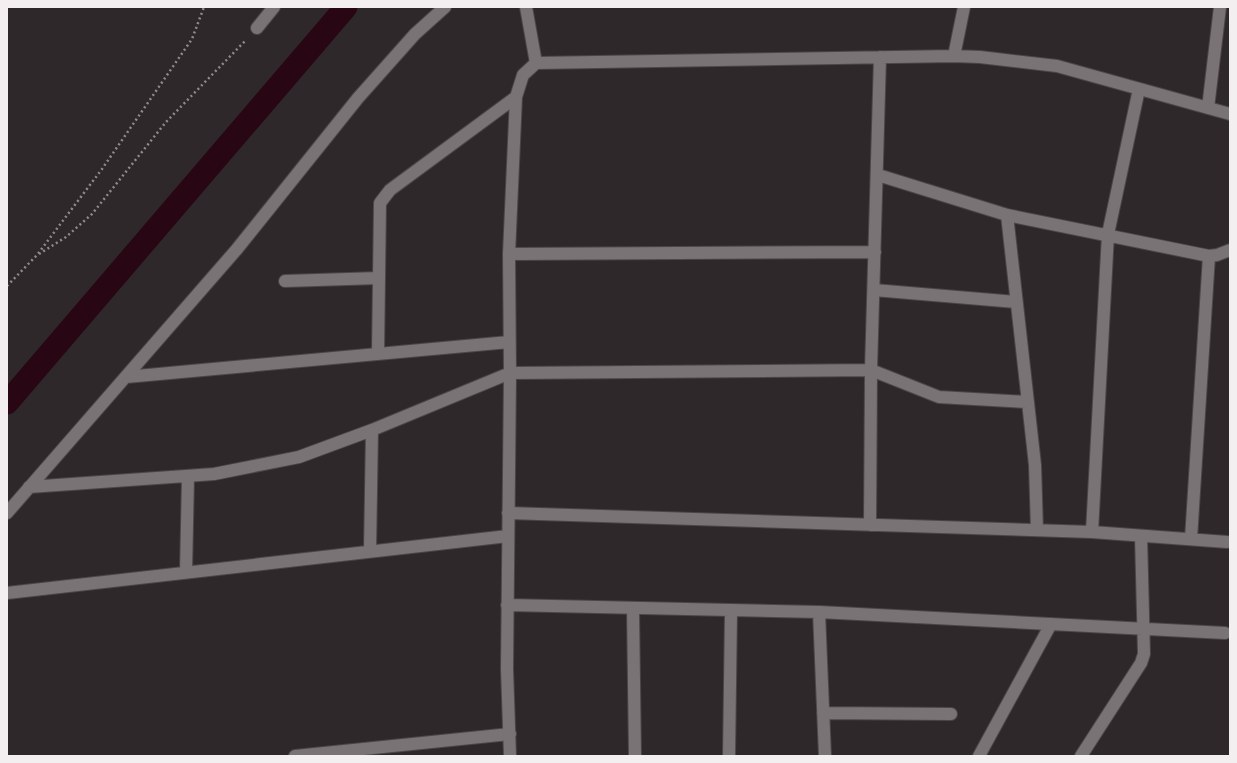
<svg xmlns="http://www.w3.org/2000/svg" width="1237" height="763" viewBox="0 0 1237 763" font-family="'Times New Roman',serif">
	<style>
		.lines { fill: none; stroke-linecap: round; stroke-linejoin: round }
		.canal { stroke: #280613; stroke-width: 23 }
		.minor-casing { stroke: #4b4647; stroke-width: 14 }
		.path { stroke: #8f8a8b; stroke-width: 2.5; stroke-dasharray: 2 3; stroke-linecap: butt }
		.minor { stroke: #7a7375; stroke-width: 12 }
	</style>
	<rect width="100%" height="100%" fill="#2e282a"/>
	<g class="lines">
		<path class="canal" d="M7,403L346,7"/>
		<g class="minor-casing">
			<path id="minor" d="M526,7L536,63
				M257,28L274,7
				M954,56L964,7
				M1208,108L1220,7
				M878,175L1007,215L1209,256L1217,255L1230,250
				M1007,215L1035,465L1037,530
				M509,254L875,252
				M285,281L379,278
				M874,290L1016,302
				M378,354L380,203L390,190L516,97
				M126,377L509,342
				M29,487L214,474L299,457L372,430L510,373L871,370L939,397L1027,402
				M7,513L237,249L358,98L415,34L445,7
				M508,513L1092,532L1227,542
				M870,525L871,370L880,57
				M1092,532L1108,234L1139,89
				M1191,539L1209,256
				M370,551L372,430
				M186,572L188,477
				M7,593L508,536
				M507,605L819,612L1225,633
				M633,609L635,756
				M819,612L825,756
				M823,713L951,714
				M295,756L510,734
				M510,756L507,669L510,373L509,254L516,97L523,75L536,63L954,56L980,57L1057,66L1230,114
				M729,756L731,611
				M979,756L1051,624
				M1081,756L1141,663L1144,654L1141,536"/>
		</g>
		<path class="path" d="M39,254L66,237L92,214L166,122L246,40
			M7,286L37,255L102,169L192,39L204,7"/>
		<use href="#minor" class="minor"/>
	</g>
	<rect width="1237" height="763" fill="none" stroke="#f3eff0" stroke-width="16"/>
</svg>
